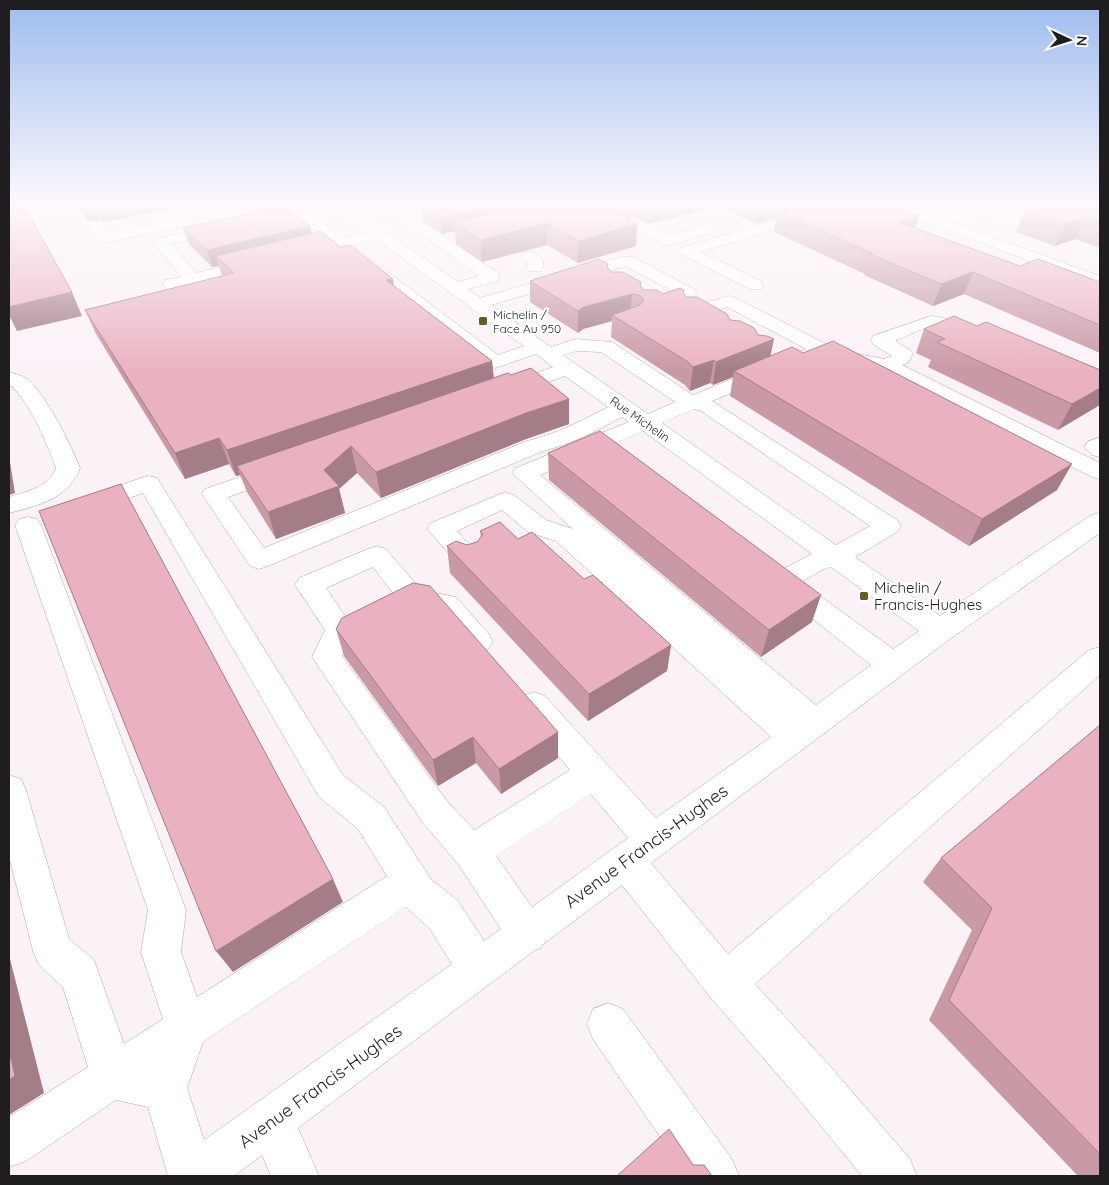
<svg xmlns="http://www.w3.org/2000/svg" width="1109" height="1185" viewBox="0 0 1109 1185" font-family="Quicksand,sans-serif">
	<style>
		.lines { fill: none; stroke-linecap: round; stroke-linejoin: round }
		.minor-casing { stroke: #afa7ac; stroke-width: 1 }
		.minor { fill: #fff; fill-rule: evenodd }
		.wall { fill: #c999a5 }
		.shaded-wall { fill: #a47d86 }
		.building { fill: #eab2c0; stroke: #a47d86 }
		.poi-dot { fill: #665b27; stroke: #fff; stroke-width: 2 }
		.labels { text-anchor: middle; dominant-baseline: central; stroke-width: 4.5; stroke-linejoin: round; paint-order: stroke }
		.far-poi-label { font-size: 12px; fill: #1f1d1f; stroke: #fff; text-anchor: start }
		.far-street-label { font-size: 12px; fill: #1f1d1f; stroke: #fff }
		.poi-label { font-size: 15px; fill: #1f1d1f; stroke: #fff; text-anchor: start }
		.near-street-label { font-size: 18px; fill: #1f1d1f; stroke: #fff }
	</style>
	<rect width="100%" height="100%" fill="#fbf2f8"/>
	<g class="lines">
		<g class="minor-casing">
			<path id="minor" d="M332,206H349L458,282L479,276L382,206H399L498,273L500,277L498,281L468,289L480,298L621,257H633L694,289L697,293L694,297L655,310L649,311L643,310L640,306L643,302L674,292L625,266L491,305L551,347L575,339L612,342L693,395L806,349L727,307L691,318L685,317L682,313L685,309L728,296L734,297L828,345L831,349L828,353L712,401L897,520L901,526L897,532L855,557L940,616L1091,515L1100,513V533L950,639L651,863L728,954L1089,650L1100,647V675L755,984L830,1066L910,1159L917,1176H862L798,1098L711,998L622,885L542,945L541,948L535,950L298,1128L319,1176H271L262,1155L234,1176H168L148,1107L116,1100L26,1161L9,1167V1117L88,1067L63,987L39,965L33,951L9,856V775L21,779L26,790L69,939L94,960L124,1044L163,1019L141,952L148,910L15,525L19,519L28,517L37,519L41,525L186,910L181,952L197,997L387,876L358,829L319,797L143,493L90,512L81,509L78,504L81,499L141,478L149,476L157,478L343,775L384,807L431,879L458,901L484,941L501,929L458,864L423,823L312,657L325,630L295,585L299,578L368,549L377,546L386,549L421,590L456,597L488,633L493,641L488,649L478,652L468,649L437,612L402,605L373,567L326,588L354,629L342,656L447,801L474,830L570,770L523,714L518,705L523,696L534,692L545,696L656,818L771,737L556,541L528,532L502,510L457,531L483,561L479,567L470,570L461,567L427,529L431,523L505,492L514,495L546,520L573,529L512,473L516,468L574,444L586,443L589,438L629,422L622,417C596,431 572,444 543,451L268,566L259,569L250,566L202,494L205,489L271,466L279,464L287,466L291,471L287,476L228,497L264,548L527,441C556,434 582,421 608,407L565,376L515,394L508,396L501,394L498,390L501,386L553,367L536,354L495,368L488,366L337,248L298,258L292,256L290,253L292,250L329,241L300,218H288L171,244L196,273L256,258L262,260L264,263L262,266L182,286L196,303L193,307C179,310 170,295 163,284L165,280L181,277L153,242L156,239L288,210H308L343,238L366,232ZM376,239L524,346L498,355L352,245ZM577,351L601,352L675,402L648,414L563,355ZM694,409L701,411L870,526L836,545L662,423ZM643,431L812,554L771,575L767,582L771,589L776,590L871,665L816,705L540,475L590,454L592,450C603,459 611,466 625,463L628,458L613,444ZM831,567L919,631L893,649L801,582L824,569ZM591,794L628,838L532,907L496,856ZM406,907L430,929L452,964L204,1140L187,1088L203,1042Z
				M592,206H610L668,236L708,225L713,226L715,229L713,232L667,246L594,209Z
				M824,206H860L858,209L837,211L701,252L761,281L763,285L761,289H749L681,254L679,251L681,248Z
				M887,206H908L940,218L981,207L993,208L1032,221L1034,224L1032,227L1027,228L991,216L982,215L954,223L1100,276V287L939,227H930L928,224L889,209Z
				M184,218L189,219L191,222L189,225L103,243L98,241L88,225L90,222H100L107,233Z
				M529,251L535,253L543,260V268L541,271H529L527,268V262L521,256L523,253Z
				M931,316L954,320L983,332L985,336L983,340C964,344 951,325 933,327C923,327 905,337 895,341L910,350L913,354L908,363L902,365L1100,463V479L1092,477L880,370L831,360L828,356L831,352L838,350L884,359L892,356L873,344L871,340L873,336Z
				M9,372C15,374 22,375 27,379C46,394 71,445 80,468C70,498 37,506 9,513V497C26,492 49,487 56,468C49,448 27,395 9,385Z
				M1100,437V457L1092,455L1084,447L1087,442Z
				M608,1003L623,1009L732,1159L739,1176H687L593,1039L587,1024L593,1009Z"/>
		</g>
		<use href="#minor" class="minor"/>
	</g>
	<path class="wall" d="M77,206H186L103,222L100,220L88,221Z
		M421,206H511V209L523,206H894L915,228L1020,266L1100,282V353L964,294L933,306L864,275L865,274L774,232L776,218L756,224L717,206L649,224L631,215V221L636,246L578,263L547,245L482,262L456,244L455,231L442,234L423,221Z
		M1014,206H1100V248L1075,239L1055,246L1016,232L1024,211L1026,210Z
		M183,228L312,233L340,247L394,286L492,361L494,378L569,424L526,439L381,498L357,473L339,489L345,513L276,539L247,492L240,475L236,476L229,464L185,479L96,334L85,310L222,276L219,266L212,267L189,244Z
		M608,264V268L611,272L641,286L644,290L663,294L683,293L687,297L758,335L774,339L770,356L1057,490L969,546L730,396L733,377L713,385L710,383L690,391L685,385L611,337L612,321L583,329L578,333L530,302V281Z
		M977,326L1100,370L1058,430L928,367L931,360L916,353L924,329Z
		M548,453L812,622L761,657L549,480Z
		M480,531L518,539L584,579L671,645L667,671L588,721L450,573L447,546L467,545L477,542L481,537Z
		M336,629L558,758L501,794L476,763L438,786L344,656Z
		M1100,725V1176H1078L929,1020L972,930L923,882L941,858Z"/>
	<path class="shaded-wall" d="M82,206H95L100,220L88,221Z
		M96,206H186L103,222Z
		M490,206H511V217L455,222V231L442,234L441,218Z
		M651,206H717L649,224Z
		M759,206H817L778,212L776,218L756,224Z
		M631,208L630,226L637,224L636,246L578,263V241L616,212Z
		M919,216L913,236L898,222Z
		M1085,218L1075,239L1055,246L1065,224Z
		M547,223V245L482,262L481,240Z
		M310,226L314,243L216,256L219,266L212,267L207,250Z
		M973,272L964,294L933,306L941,284Z
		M393,279L396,302L386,280Z
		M72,292L82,316L17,331L9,315V307Z
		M632,294L630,315H612V321L583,329L578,333V311L584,307Z
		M774,339L769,362L734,371L733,377L713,385L716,362Z
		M714,360L710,383L690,391L693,367Z
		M492,361L494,386L237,466L240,475L236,476L227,450Z
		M1100,388V405L1058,430L1072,404Z
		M569,399V424L526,439L381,498L376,472L526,413Z
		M219,438L229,464L185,479L175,453Z
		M351,446L357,473L339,489L345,513L276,539L268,512L324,470Z
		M9,456L15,493L9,495Z
		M1072,464L1057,490L969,546L982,519Z
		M821,595L812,622L761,657L769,630Z
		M671,645L667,671L588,721L589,694Z
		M558,732V758L501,794L499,769Z
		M473,737L476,763L438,786L433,760Z
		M333,879L343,902L233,972L216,951Z
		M9,955L44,1093L9,1115Z"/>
	<path class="building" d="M9,206H24L72,292L9,307Z
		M284,206H287L310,226L207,250L183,228Z
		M424,206H490L441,218Z
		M523,206H627L631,208L616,212L637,224L578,241L547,223L481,240L455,222Z
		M797,206H894L919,216L898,222L1020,266L1038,259L1100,282V325L973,272L941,284L870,254L872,253L778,212Z
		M1042,206H1100V223L1085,218L1065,224L1024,211L1041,208Z
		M321,231L340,247L350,245L393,279L386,280L492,361L227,450L219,438L175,453L85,310L234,273L216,256Z
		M599,259L608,264L607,267L611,272H622L641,282L640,286L644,290H657L663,294L680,288L684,290L683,293L687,297H697L727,314L730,320L740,321L754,328L758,335L767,336L774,339L716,362L714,360L693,367L688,362L612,315L640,305L644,300L639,295L632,294L584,307L578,311L530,281Z
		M954,316L977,326L986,322L1100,370V388L1072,404L937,342L945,339L924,329Z
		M833,341L1072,464L982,519L734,371L792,347L803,353Z
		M531,368L569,399L526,413L376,472L351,446L324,470L339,486L268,512L237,466L508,373L511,375Z
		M600,431L821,595L769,630L548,453Z
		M121,484L333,879L216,951L39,511Z
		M500,522L518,539L532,532L584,579L593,575L671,645L589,694L447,546L456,541L467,545L477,542L483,534L480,531Z
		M413,583L430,586L558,732L499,769L473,737L433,760L336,629L342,618Z
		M1100,725V1154L949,1000L992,908L941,858Z
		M9,1050L15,1076L9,1080Z
		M669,1129L693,1165H704L712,1176H617Z"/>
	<linearGradient id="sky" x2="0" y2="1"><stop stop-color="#9dbcef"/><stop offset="0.55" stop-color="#fdf9fc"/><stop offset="1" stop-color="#fdf9fc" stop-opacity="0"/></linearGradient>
	<rect width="1109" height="372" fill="url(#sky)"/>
	<g class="poi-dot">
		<rect x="478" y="316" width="10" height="10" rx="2.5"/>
		<rect x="859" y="591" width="10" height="10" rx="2.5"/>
	</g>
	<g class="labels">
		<g class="far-poi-label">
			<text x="493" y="314">Michelin /<tspan x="493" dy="14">Face Au 950</tspan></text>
		</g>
		<g class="far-street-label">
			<text transform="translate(640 419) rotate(35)">Rue Michelin</text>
		</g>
		<g class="poi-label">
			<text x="874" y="587">Michelin /<tspan x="874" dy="17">Francis-Hughes</tspan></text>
		</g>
		<g class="near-street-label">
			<text transform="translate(646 846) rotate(-36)">Avenue Francis-Hughes</text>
			<text transform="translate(320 1086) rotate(-36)">Avenue Francis-Hughes</text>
		</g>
	</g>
	<rect width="1109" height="1185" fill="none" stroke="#1f1d1f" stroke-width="20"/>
	<g transform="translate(1069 40) rotate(94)" stroke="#ffffff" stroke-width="4" paint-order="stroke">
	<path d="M0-4L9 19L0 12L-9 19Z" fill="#1f1d1f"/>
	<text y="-8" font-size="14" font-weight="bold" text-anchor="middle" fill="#1f1d1f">N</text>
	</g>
</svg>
